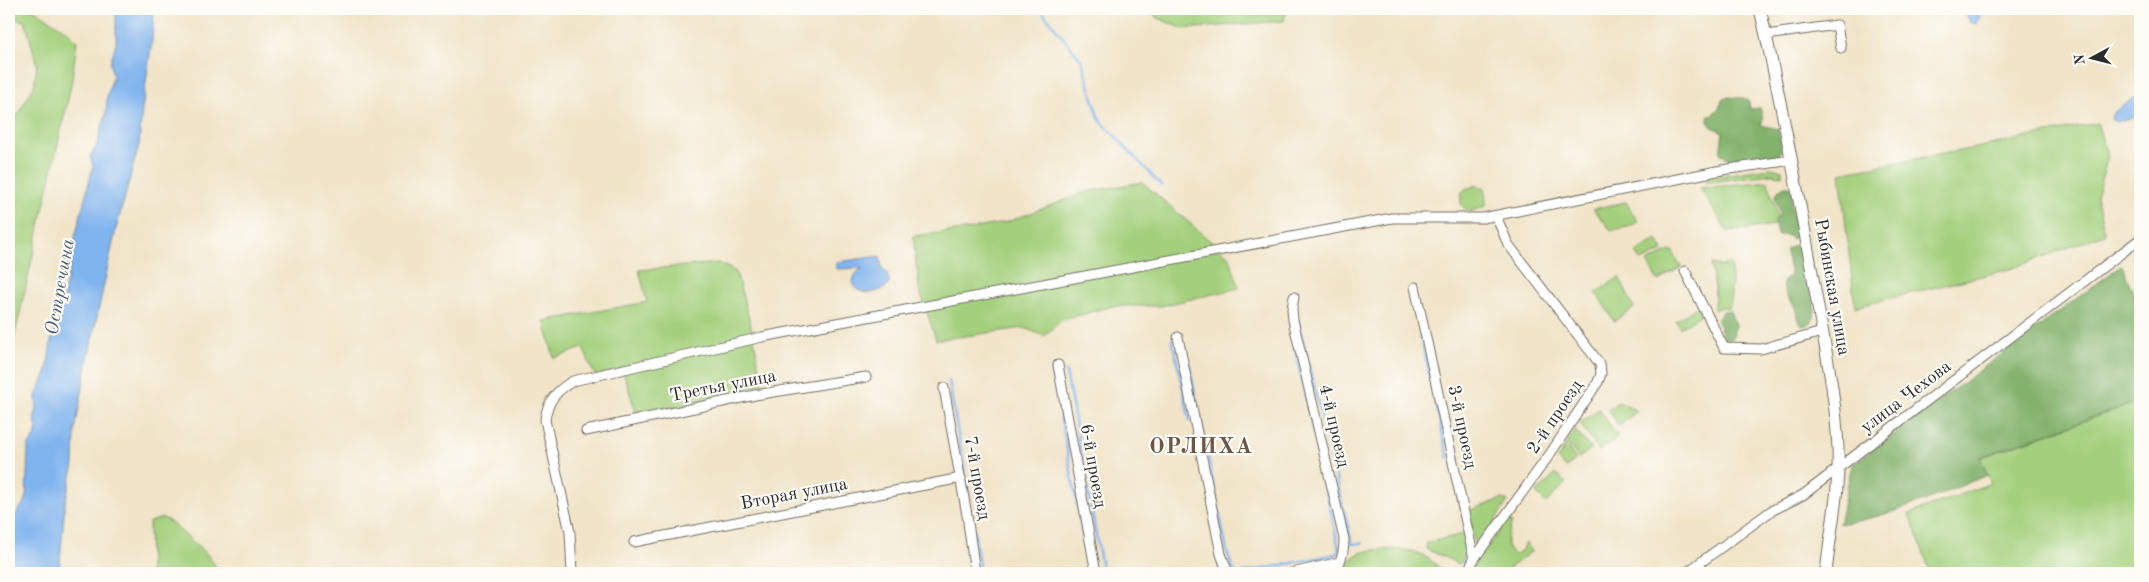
<svg xmlns="http://www.w3.org/2000/svg" width="2149" height="582" viewBox="0 0 2149 582" font-family="'Old Standard TT',serif">
	<style>
		.green { fill: #a4d07d; stroke: #687e54 }
		.forest { fill: #83b26c; stroke: #576e4c }
		.water { fill: #80b4ee; stroke: #56708c }
		.lines { fill: none; stroke-linecap: round; stroke-linejoin: round }
		.stream { stroke: #80b4ee; stroke-width: 2.5 }
		.minor-casing { stroke: #706c62; stroke-width: 11 }
		.major-casing { stroke: #706c62; stroke-width: 13 }
		.minor { stroke: #fff; stroke-width: 9 }
		.major { stroke: #fff; stroke-width: 11 }
		.labels { text-anchor: middle; dominant-baseline: central; stroke-width: 4.5; stroke-linejoin: round; paint-order: stroke }
		.street-label { font-size: 18px; fill: #2b2b2b; stroke: #fdfcf7 }
		.water-label { font-size: 19px; font-style: italic; fill: #495b6f; stroke: #fdfcf7 }
		.district-label { font-size: 22px; font-weight: bold; letter-spacing: 1px; fill: #6a5546; stroke: #fdfcf7 }
	</style>
	<rect width="100%" height="100%" fill="#fdfcf7"/>
	<filter id="ink" filterUnits="userSpaceOnUse"><feTurbulence type="fractalNoise" baseFrequency=".02" numOctaves="2"/><feDisplacementMap in="SourceGraphic" scale="10" xChannelSelector="R" yChannelSelector="G"/><feConvolveMatrix kernelMatrix="1 2 1 2 8 2 1 2 1" color-interpolation-filters="sRGB"/></filter>
	<filter id="wash" filterUnits="userSpaceOnUse"><feTurbulence type="fractalNoise" baseFrequency=".0096" numOctaves="4" result="noise"/><feDisplacementMap in="SourceGraphic" scale="20" xChannelSelector="R" yChannelSelector="G"/><feGaussianBlur stdDeviation="1.12" result="paint"/><feColorMatrix in="noise" values="0 0 0 0 0 0 0 0 0 0 0 0 0 0 0 0 0 1.4 0 .05"/><feComposite in="paint" operator="in"/></filter>
	<g filter="url(#wash)">
		<rect width="100%" height="100%" fill="#f1e4c8"/>
		<path class="green" d="M9,9H33L67,31L77,41L71,86L15,335L9,345V130L34,86L37,65L25,21L9,17Z
			M1151,9H1287L1284,21L1183,29L1156,17Z
			M2097,123L2108,157L2096,196L2105,234L2010,269L1855,307L1840,173L1975,148Z
			M1770,168L1782,170V176L1770,174L1705,183L1710,177Z
			M1768,181L1780,224L1728,232L1700,188Z
			M1142,182L1230,258L1239,288L1161,306H1113L1062,320L1044,336L1024,328L936,340L919,288L913,236L972,229L1007,222L1086,192Z
			M1478,185L1485,188L1486,206L1469,212L1461,205V193L1465,189Z
			M1626,202L1638,222L1628,227L1611,230L1593,209Z
			M1657,239L1663,251L1641,261L1636,252Z
			M1672,250L1681,267L1658,281L1647,262Z
			M719,263L736,272L753,333L762,385L703,401L637,415L622,369L595,376L583,348L554,358L544,321L647,302L639,270Z
			M1730,263C1733,268 1732,302 1728,308L1722,307L1714,310L1715,288L1711,266L1712,264L1722,266Z
			M1619,277L1634,308L1614,321L1596,293Z
			M1697,307L1701,314L1680,328L1676,321Z
			M2140,401V573H1931L1909,514L1991,483L1980,458Z
			M1618,402L1637,411L1619,426L1608,410Z
			M1599,409L1618,437L1599,451L1580,423Z
			M1575,430L1591,449L1579,458L1567,443Z
			M1566,445L1576,459L1566,468L1557,459Z
			M1556,474L1566,483L1546,503L1536,493Z
			M1502,499L1508,501L1479,545L1475,546L1467,513L1468,511Z
			M163,518L169,521L205,552L221,573H150L149,522Z
			M1508,519L1512,522C1508,535 1502,546 1514,555L1522,550L1526,543L1532,551L1503,573H1471L1472,568Z
			M1463,534C1465,545 1468,556 1459,564L1426,549L1427,543Z
			M1386,549C1419,550 1421,552 1446,573H1343C1350,552 1365,550 1386,549Z"/>
		<path class="forest" d="M1726,97L1744,98L1749,102L1750,109L1760,108L1763,119L1761,125L1778,129L1782,149L1779,155C1770,158 1758,161 1748,159C1746,158 1742,156 1740,157C1731,158 1727,161 1720,153L1723,132C1714,128 1708,127 1708,117L1719,109L1722,99Z
			M1784,186H1790L1793,192L1791,203L1797,234L1793,239L1786,235H1777L1774,221L1780,215C1778,201 1769,197 1784,186Z
			M1795,245C1807,255 1812,268 1807,284C1813,296 1823,324 1802,326C1797,320 1799,315 1795,308C1791,298 1784,297 1783,284L1785,279L1791,276L1786,252L1788,248Z
			M2122,265L2140,310V401L1980,457L1987,475C1939,495 1891,517 1839,524L1852,465Z
			M1723,311H1730L1735,325L1733,338L1729,341L1725,340C1721,333 1721,327 1716,320Z"/>
		<path class="water" d="M116,9H154L152,40L142,110L139,145L116,229L89,354L75,430L74,465L65,503L59,573H15L9,565V523L26,500L28,446L35,437L37,428L34,417L37,410L36,396L47,371L51,340L57,328L70,265L71,253L93,166L90,156L96,147L106,114L107,96L113,76L110,64L116,42Z
			M1975,10L1980,17L1977,24L1970,22L1966,15L1970,11Z
			M2137,96L2140,97V112L2133,117L2116,122L2112,120L2111,117L2113,113Z
			M880,256L882,268L887,273L890,283C881,293 864,297 854,287C851,278 856,273 862,268L837,269L835,267L837,262Z"/>
		<g class="lines">
			<path class="stream" d="M1040,9L1082,61L1099,119L1162,186
				M1298,320L1352,544L1362,543
				M1420,335L1430,377
				M1172,339L1190,421
				M1189,363L1227,551L1232,567L1236,573
				M1052,370L1090,573
				M1066,372L1103,573
				M949,381L969,499
				M1432,388L1448,458
				M974,530L980,573
				M1218,556L1221,573
				M1463,563L1468,558V549
				M1243,573L1337,554L1339,549L1292,336"/>
		</g>
	</g>
	<g filter="url(#ink)">
		<g class="lines">
			<g class="minor-casing">
				<path id="minor" d="M1766,35L1837,25L1841,48
					M1685,271L1724,348L1761,349L1822,332
					M1415,287L1474,559L1467,573
					M1294,297L1292,309L1293,320L1344,539C1344,554 1341,563 1331,573
					M1178,337L1221,554L1228,573
					M1058,365L1096,573
					M944,388L967,515L975,573
					M586,431L755,395L866,377
					M634,542L961,478
					M1474,559L1550,454L1598,382L1601,374L1600,364L1508,244L1496,216
					M572,573L570,532L545,420C547,401 557,390 573,381L762,337L1392,218H1483L1722,170L1792,160
					M1292,573L1340,562
					M1686,573L1771,511L1803,495L2140,239"/>
			</g>
			<g class="major-casing">
				<path id="major" d="M1760,9C1781,100 1798,192 1814,284C1823,338 1836,394 1838,449C1840,490 1830,532 1826,573"/>
			</g>
			<use href="#minor" class="minor"/>
			<use href="#major" class="major"/>
		</g>
	</g>
	<g class="labels">
		<g class="street-label">
			<text transform="translate(1832 287) rotate(80)">Рыбинская улица</text>
			<text transform="translate(723 386) rotate(-11)">Третья улица</text>
			<text transform="translate(1906 397) rotate(-37)">улица Чехова</text>
			<text transform="translate(1555 417) rotate(-56)">2-й проезд</text>
			<text transform="translate(1334 426) rotate(77)">4-й проезд</text>
			<text transform="translate(1462 427) rotate(78)">3-й проезд</text>
			<text transform="translate(1093 466) rotate(80)">6-й проезд</text>
			<text transform="translate(977 478) rotate(80)">7-й проезд</text>
			<text transform="translate(794 494) rotate(-11)">Вторая улица</text>
		</g>
		<g class="water-label">
			<text transform="translate(61 287) rotate(-80)">Остречина</text>
		</g>
		<g class="district-label">
			<text x="1201" y="447">ОРЛИХА</text>
		</g>
	</g>
	<rect width="2149" height="582" fill="none" stroke="#fdfcf7" stroke-width="30"/>
	<g transform="translate(2092 58) rotate(263)" stroke="#fdfcf7" stroke-width="4" paint-order="stroke">
	<path d="M0-4L9 19L0 12L-9 19Z" fill="#2b2b2b"/>
	<text y="-8" font-size="14" font-weight="bold" text-anchor="middle" fill="#2b2b2b">N</text>
	</g>
</svg>
